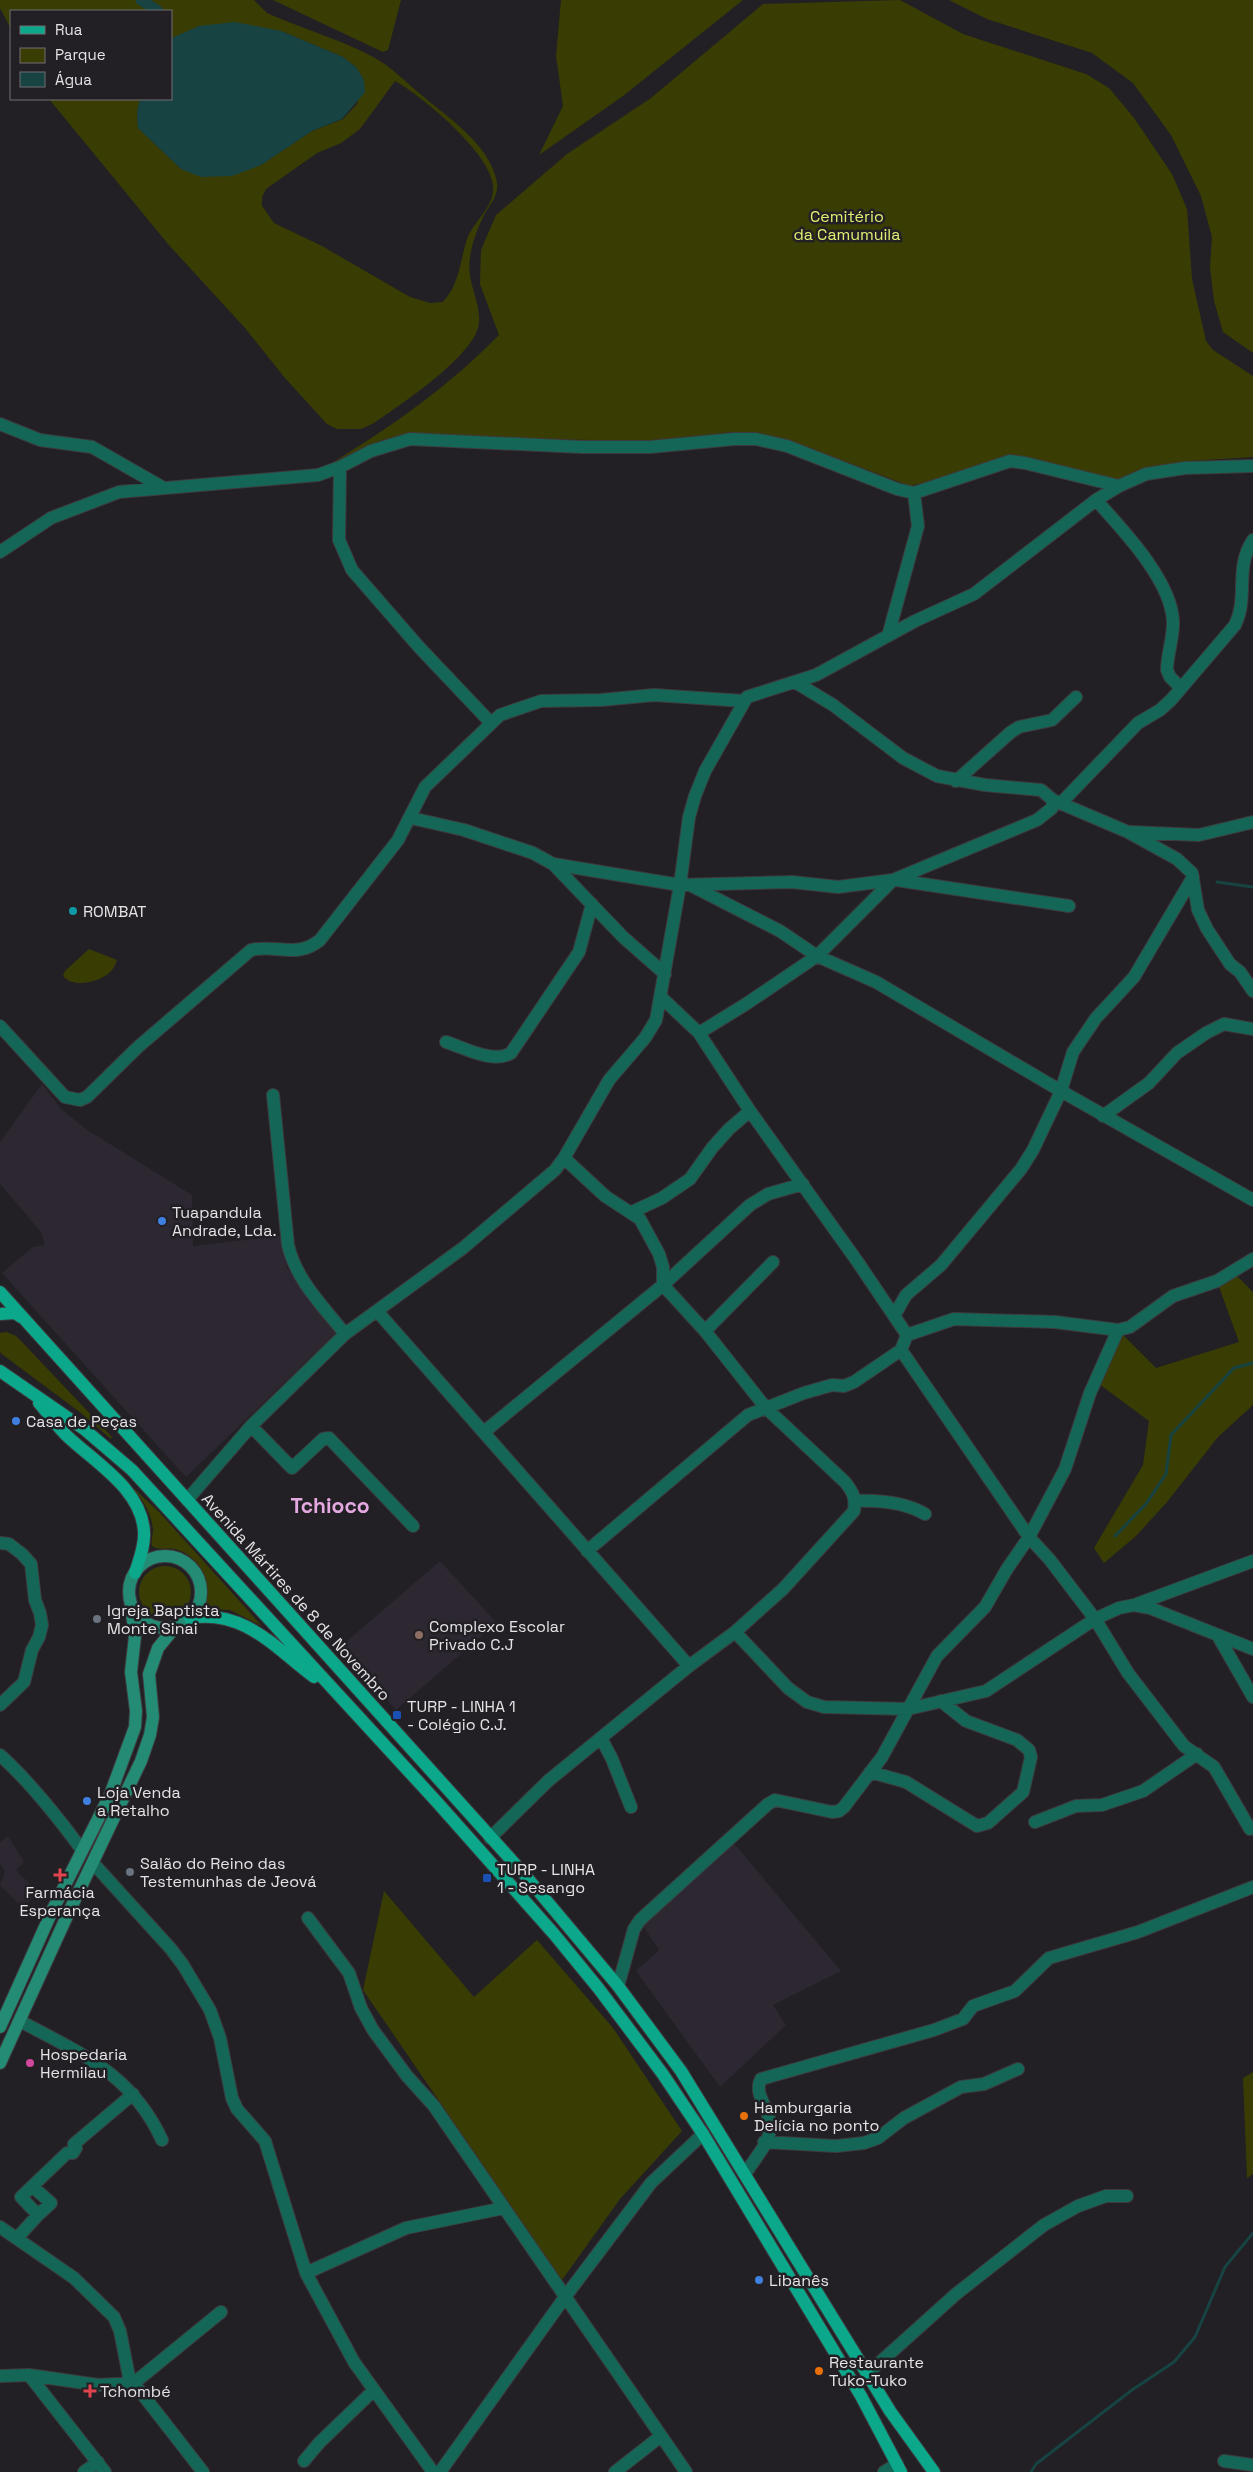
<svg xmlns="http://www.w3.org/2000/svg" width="1253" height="2472" viewBox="0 0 1253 2472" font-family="'Space Grotesk',sans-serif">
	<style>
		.built { fill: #2d2731 }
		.green { fill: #393d03; fill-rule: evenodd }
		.water { fill: #174343 }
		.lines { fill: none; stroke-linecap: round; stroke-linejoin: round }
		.stream { stroke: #174343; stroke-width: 3 }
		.canal { stroke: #174343; stroke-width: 11 }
		.street-casing { stroke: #3d3b3f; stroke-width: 14 }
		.secondary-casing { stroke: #3d3b3f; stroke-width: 14 }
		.primary-casing { stroke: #3d3b3f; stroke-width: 14 }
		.street { stroke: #146756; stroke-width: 12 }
		.secondary { stroke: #248b74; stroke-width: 12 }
		.primary { stroke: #0ca88c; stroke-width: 12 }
		.culture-dot { fill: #0f9aa8; stroke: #222024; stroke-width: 2 }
		.shop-dot { fill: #3f7fe0; stroke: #222024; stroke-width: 2 }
		.worship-dot { fill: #6b7280; stroke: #222024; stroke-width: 2 }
		.education-dot { fill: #8d6e63; stroke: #222024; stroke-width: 2 }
		.transit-dot { fill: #1a4fb4; stroke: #222024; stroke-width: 2 }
		.health-dot { fill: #e0444e; stroke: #222024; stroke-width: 2 }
		.hotel-dot { fill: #d1479c; stroke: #222024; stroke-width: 2 }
		.food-dot { fill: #e8710a; stroke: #222024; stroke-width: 2 }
		.labels { text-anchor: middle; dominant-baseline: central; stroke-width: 5; stroke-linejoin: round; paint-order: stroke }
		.park-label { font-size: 16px; fill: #e2ee71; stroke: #222024 }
		.poi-label { font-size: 16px; fill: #e5e3e6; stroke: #222024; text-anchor: start }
		.street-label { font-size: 16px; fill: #e5e3e6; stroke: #222024 }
		.district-label { font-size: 21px; font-weight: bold; fill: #e4a9e1; stroke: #222024 }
	</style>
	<rect width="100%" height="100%" fill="#222024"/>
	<path class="built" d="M42,1084L61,1109L86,1129L192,1195L193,1246L280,1236L287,1268L337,1332L186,1477L2,1273L33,1247L45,1245L41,1232L0,1184V1142Z
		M440,1561L497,1623L396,1710L340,1647Z
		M8,1836L24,1862L16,1870L37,1891L26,1906L29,1909L27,1912L0,1885L5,1871L0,1864V1842Z
		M733,1842L841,1971L773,2005L786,2025L720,2087L636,1971L659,1950L643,1926Z"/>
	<path class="green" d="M0,0H254L267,13C302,29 341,39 375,58C391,67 405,81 419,93C447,117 491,145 497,183C499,197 488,206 483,217C477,230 472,243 470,257C466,283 481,301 479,323C476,355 400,405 374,423L361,429H337L327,424L285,378L245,328L168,244L49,99H140L137,113L138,128L181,169L261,165L312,131L343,119L357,104L364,80L356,67L343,57L281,31L174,37L171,39V11H11V29L0,8ZM395,81C421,95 499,159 493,192C491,209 473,223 467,239C460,261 460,283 443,302L430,303L410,297L322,246L274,223L262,206V197L266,189L317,153L341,143L360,129Z
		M273,0H401L388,50L383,52Z
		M561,0H743L623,96L539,155L563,106L556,56Z
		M900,0L963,34L1086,74L1109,88L1134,118L1172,174L1187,209L1192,279L1206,341L1213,350L1253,376V457L1189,461L1152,467L1121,480L1023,458L1005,457L938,479L910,486L786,439L759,433L733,432L651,441L479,438L409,433L382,440L333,462C393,426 450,385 499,335L480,284L481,250L496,215L567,154L651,98L763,4Z
		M949,0H1253V353L1223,332L1214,301L1210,267L1212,237L1201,196L1171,135L1133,83L1092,53L987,19Z
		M89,949L117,960C116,963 114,968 111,971C101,982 74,989 63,976L65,971Z
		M1233,1272L1253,1292V1405L1218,1437L1167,1502L1136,1536L1104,1563L1094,1548L1143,1465L1149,1421L1095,1381L1118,1330L1156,1368L1239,1342L1217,1281Z
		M7,1332L16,1336L23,1343L112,1437L111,1439L81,1413L3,1355L0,1352V1333Z
		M92,1449L160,1513L262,1626L230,1610L205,1609C205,1602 208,1594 207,1586C205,1568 191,1553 175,1549C167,1547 159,1551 152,1546C151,1540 153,1535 153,1530C151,1496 114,1471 92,1449Z
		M139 1592a26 26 0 1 1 52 0a26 26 0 1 1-52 0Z
		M384,1891L474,1997L537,1940L613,2028L682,2131L620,2199L562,2280L363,1990Z
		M1253,2072V2174L1247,2178L1243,2078Z"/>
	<path class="water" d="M235,22L281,31L343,57L356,67L364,80L365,92L342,119L312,131L261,165L232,176L201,177L181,169L138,128L137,113L140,99H171V39L174,37L199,26Z"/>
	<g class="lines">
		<path class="stream" d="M1217,882L1253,887
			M1115,1536L1146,1504L1166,1474L1171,1435L1234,1368L1253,1363
			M1031,2472L1036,2464L1132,2390L1174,2362L1195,2337L1225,2267L1253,2233"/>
		<path class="canal" d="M141,0L158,11"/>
		<g class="street-casing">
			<path id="street" d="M0,424L40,440L92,447L162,487
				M340,467L339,540L352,570L419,647L491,723
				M1096,500C1123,530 1171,580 1173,621C1174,636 1167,654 1167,670L1170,677L1181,688
				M0,552L51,518L119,492L318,475L340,467L371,451L410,439L582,447H650L734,439H756L787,446L897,489L914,493L1010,461L1025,463L1119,486
				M888,636L918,526L914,493
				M795,682L833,705L903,758L937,776L985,785L1041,790L1053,800L1128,832L1177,859L1192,873L1198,910L1207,929L1230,964L1240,972L1253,991
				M956,781L1011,732L1019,727L1052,720L1076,697
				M1061,803L1138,723L1160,710L1171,700L1235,625C1249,597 1234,568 1253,540
				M411,818L464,830L533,853L553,864L623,937L665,974
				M1130,832L1199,835L1253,822
				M553,864L680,885L792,882L838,887L893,880L1037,820L1052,808L1053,800
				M896,880L1069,906
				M690,885L780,931L817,956L876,982L1061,1091L1253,1200
				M661,997L699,1033L750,1111L857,1261L907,1335
				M0,1026L65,1097L80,1100L87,1097L138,1047L251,950C277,944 297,959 320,940L398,840L425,787L500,715L541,701L601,700L654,695L744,701
				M699,1033L746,1004L817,956L893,880
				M446,1042C465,1048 493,1064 511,1053L579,952L592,904
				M273,1095L288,1245C296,1280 323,1306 345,1334
				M1103,1116L1149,1083L1177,1053L1206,1033L1224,1024L1253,1029
				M632,1212L662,1198L690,1179L712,1148L729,1129L750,1111
				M377,1311L689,1666
				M894,1316L906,1295L941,1265L1021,1169L1033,1150L1061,1091L1073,1052L1096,1018L1134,977L1193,877
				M705,1331L773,1262
				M901,1350L1029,1537L1050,1560L1095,1619L1128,1673L1184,1746L1214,1767L1250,1829
				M251,1426L292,1468L323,1439L329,1438L413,1526
				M484,1432L663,1285L750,1205L768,1194L803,1184
				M187,1500L251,1426L345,1334L463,1248L555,1170L564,1158L609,1080L645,1038L656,1020L680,885L689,817L695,796L705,771L747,697L816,675L915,621L974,594L1096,500L1119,486L1146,474L1185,468L1253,466
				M855,1501C878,1500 904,1502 925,1514
				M0,1543L9,1544L22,1554L31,1564L35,1600L40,1613L42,1625L39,1637L32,1650L24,1682L0,1705
				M587,1551L748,1415L804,1393L832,1385L844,1386L854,1382L901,1350L907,1335L954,1319L1055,1322L1118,1330L1130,1327L1173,1296L1217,1281L1253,1259
				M1137,1604L1253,1561
				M735,1632L788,1688L807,1702L824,1707L908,1709L986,1691L1095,1619L1119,1608L1134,1605L1150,1608L1253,1649
				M1218,1636L1253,1697
				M601,1738L612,1759L631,1807
				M0,1755C31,1783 57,1816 82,1850
				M870,1772L906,1782L977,1826L988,1823L1023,1792L1031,1757L1029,1750L1017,1740L966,1721L941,1701
				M1035,1822L1076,1806L1102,1805L1143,1791L1197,1754
				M490,1838L548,1781L689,1666L735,1632L783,1589L854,1511C856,1498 853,1492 845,1482L766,1408L705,1331L663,1285V1267L659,1254L640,1219L605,1196L564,1158
				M93,1863L171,1949L183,1965L210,2010L220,2038L232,2098L237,2109L265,2141L306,2273L354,2362L433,2472
				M308,1918L349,1973L361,2008L373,2030L407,2076L434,2106L686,2472
				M618,1986L634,1929L640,1920L768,1804L775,1800L832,1812L839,1811L844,1807L882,1757L937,1656L985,1607L1007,1569L1029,1537L1065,1469L1090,1393L1118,1330
				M20,2021C81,2054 131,2073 162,2140
				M764,2142L836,2146L864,2143L878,2138L904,2118L961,2087L984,2084L1018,2069
				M745,2174C753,2161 768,2145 770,2130C773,2111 752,2095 761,2079L934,2030L963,2019L973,2006L1015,1991L1049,1958L1138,1932L1253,1887
				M33,2187L51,2203L38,2215
				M0,2227L74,2278L114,2317L120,2331L129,2377L203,2472
				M17,2238L38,2215L21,2197L67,2153H73L76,2148L74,2144L133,2094
				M306,2273L406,2228L504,2208
				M867,2374L956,2294L1044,2225L1078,2206L1106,2196H1127
				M29,2375L105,2472
				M0,2376L29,2375L98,2385L134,2383L221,2312
				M304,2461L319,2443L374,2390
				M1224,2461L1253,2465
				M84,2472L98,2462
				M440,2472L565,2297L651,2183L703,2134
				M615,2472L661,2436
				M884,2472L897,2464"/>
		</g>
		<g class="secondary-casing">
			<path id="secondary" d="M129 1592a36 36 0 1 1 72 0a36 36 0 1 1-72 0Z
				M0,2027L53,1909L110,1795L135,1727L136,1711L131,1672L135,1636L130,1599
				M0,2063L67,1916L141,1761L150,1735L153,1717L149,1674L158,1648L176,1626"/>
		</g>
		<g class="primary-casing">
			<path id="primary" d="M0,1292L524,1874L618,1986L681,2071L890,2411L934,2472
				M0,1314L15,1313L21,1317
				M0,1371L84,1429L132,1470L436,1801L554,1934L599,1989L662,2073L703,2134L861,2396L901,2472
				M39,1403C48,1413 56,1425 66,1435C94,1462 142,1489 144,1532C145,1546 139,1560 135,1573
				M190,1618C244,1609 274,1647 314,1677"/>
		</g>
		<use href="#street" class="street"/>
		<use href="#secondary" class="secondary"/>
		<use href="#primary" class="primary"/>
	</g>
	<circle class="culture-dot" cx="73" cy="911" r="5"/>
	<g class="shop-dot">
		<circle cx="162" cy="1221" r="5"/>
		<circle cx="16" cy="1421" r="5"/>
		<circle cx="87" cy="1801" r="5"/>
		<circle cx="759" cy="2280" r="5"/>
	</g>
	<g class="worship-dot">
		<circle cx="97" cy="1619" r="5"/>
		<circle cx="130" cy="1872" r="5"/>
	</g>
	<circle class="education-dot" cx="419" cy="1635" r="5"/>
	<g class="transit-dot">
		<rect x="392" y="1710" width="10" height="10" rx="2.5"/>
		<rect x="482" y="1873" width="10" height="10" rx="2.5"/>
	</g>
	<g class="health-dot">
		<path d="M57.5 1867.5h5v5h5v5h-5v5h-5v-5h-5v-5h5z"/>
		<path d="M87.5 2383.5h5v5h5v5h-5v5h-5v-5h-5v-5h5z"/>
	</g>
	<circle class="hotel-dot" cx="30" cy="2063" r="5"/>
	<g class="food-dot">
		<circle cx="744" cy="2116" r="5"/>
		<circle cx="819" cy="2371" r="5"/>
	</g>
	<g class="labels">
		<g class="park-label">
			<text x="847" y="216">Cemitério<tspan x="847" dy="18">da Camumuila</tspan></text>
		</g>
		<g class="poi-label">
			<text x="83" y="911">ROMBAT</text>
			<text x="172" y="1212">Tuapandula<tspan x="172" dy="18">Andrade, Lda.</tspan></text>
			<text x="26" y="1421">Casa de Peças</text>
			<text x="107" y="1610">Igreja Baptista<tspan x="107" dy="18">Monte Sinai</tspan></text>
			<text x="429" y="1626">Complexo Escolar<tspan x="429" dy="18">Privado C.J</tspan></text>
			<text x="407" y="1706">TURP - LINHA 1<tspan x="407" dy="18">- Colégio C.J.</tspan></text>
			<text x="97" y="1792">Loja Venda<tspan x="97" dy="18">a Retalho</tspan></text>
			<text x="140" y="1863">Salão do Reino das<tspan x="140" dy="18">Testemunhas de Jeová</tspan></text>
			<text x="497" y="1869">TURP - LINHA<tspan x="497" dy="18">1 - Sesango</tspan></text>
			<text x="60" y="1892" text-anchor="middle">Farmácia<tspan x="60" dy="18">Esperança</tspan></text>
			<text x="40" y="2054">Hospedaria<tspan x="40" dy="18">Hermilau</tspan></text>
			<text x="754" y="2107">Hamburgaria<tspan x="754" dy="18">Delícia no ponto</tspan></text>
			<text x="769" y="2280">Libanês</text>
			<text x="829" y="2362">Restaurante<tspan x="829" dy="18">Tuko-Tuko</tspan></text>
			<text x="100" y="2391">Tchombé</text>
		</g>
		<g class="street-label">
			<text transform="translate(296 1597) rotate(48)">Avenida Mártires de 8 de Novembro</text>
		</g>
		<g class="district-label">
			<text x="330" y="1505">Tchioco</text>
		</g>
	</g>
	<rect x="10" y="10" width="162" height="90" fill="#222024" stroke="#706e72"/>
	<rect x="20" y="26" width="25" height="8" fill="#0ca88c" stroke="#706e72"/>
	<text x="55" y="35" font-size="15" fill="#e5e3e6">Rua</text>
	<rect x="20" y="48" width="25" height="15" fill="#393d03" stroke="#706e72"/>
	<text x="55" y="60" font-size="15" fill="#e5e3e6">Parque</text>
	<rect x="20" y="72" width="25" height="15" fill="#174343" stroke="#706e72"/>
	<text x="55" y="85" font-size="15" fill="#e5e3e6">Água</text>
</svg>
